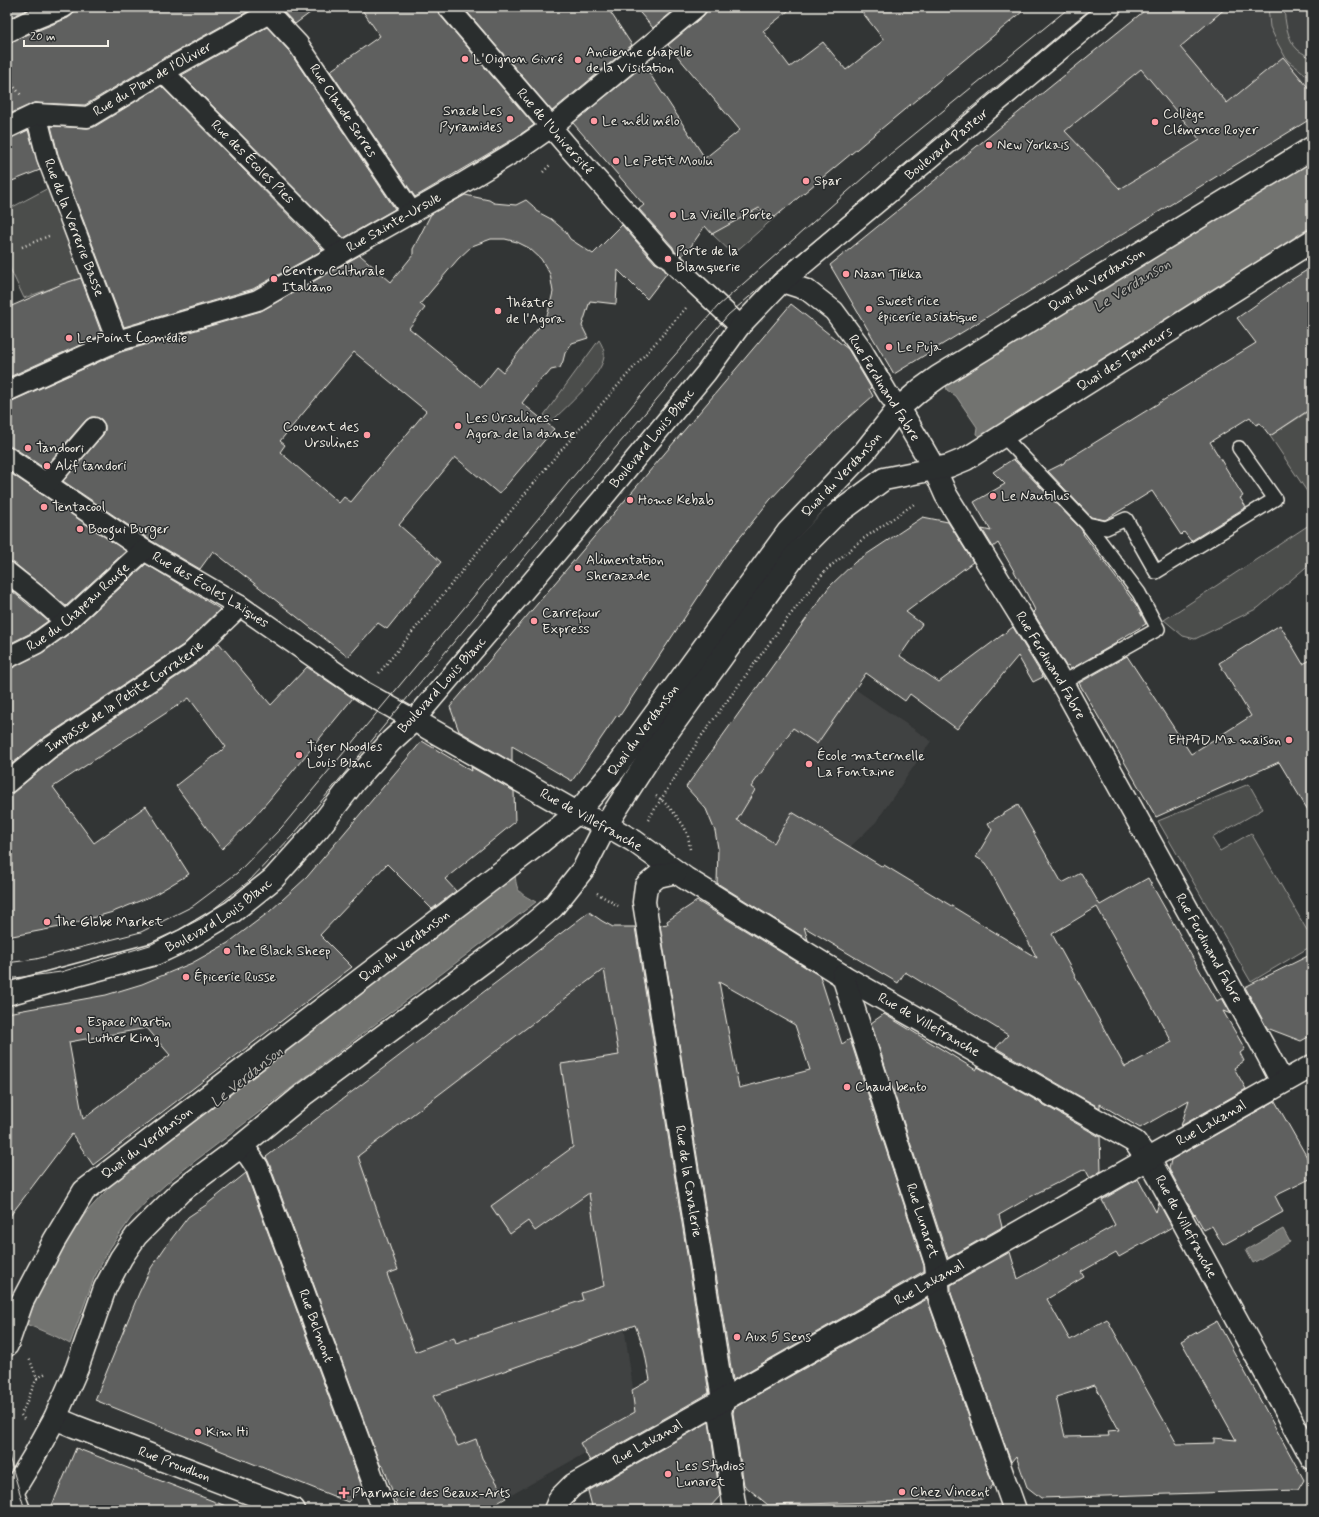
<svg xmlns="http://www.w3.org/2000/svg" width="1319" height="1517" viewBox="0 0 1319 1517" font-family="Mynerve,sans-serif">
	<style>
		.built { fill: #404242 }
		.green { fill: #4b4d4c; stroke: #a09f9a }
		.water { fill: #727370; stroke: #a6a5a0 }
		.building { fill: #5f605f; stroke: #f4f1e8; fill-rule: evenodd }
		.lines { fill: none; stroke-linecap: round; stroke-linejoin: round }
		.service-casing { stroke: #f4f1e8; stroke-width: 16 }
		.pedestrian-casing { stroke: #f4f1e8; stroke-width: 23 }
		.minor-casing { stroke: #f4f1e8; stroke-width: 25 }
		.tertiary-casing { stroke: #f4f1e8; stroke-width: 25 }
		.secondary-casing { stroke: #f4f1e8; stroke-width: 25 }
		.path { stroke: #f4f1e8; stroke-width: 2.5; stroke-dasharray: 1 3; stroke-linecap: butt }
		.service { stroke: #2a2d2e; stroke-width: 13 }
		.pedestrian { stroke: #2a2d2e; stroke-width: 20 }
		.minor { stroke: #2a2d2e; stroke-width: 22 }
		.tertiary { stroke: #2a2d2e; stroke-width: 22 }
		.secondary { stroke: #2a2d2e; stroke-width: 22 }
		.tram { stroke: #f4f1e8; stroke-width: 1 }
		.poi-dot { fill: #ff9aa2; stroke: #2a2d2e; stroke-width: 1.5 }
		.labels { text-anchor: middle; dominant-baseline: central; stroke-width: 3; stroke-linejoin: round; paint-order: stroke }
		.poi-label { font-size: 14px; fill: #f4f1e8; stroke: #2a2d2e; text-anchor: start }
		.street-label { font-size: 14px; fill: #f4f1e8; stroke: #2a2d2e }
		.water-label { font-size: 15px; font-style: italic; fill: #b3b2ac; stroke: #2a2d2e }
	</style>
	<rect width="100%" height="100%" fill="#323535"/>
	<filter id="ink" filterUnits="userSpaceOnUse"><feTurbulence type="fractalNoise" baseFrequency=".025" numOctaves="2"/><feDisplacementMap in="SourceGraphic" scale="8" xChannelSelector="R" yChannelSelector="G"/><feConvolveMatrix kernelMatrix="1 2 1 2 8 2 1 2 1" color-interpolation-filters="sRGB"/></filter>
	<g filter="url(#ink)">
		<path class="built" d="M1148,7H1312V118L1108,243L1000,127Z
			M779,659L843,705L855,689L931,741L876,822L850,847L792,812L774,843L737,820L717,850L715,831L710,817L700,801L686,788Z
			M590,911L602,921L613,927H635L656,1061L624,1326L633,1389L632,1390L636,1424L485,1510L429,1456L418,1361L358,1192L328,1110Z"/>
		<path class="green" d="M1268,7H1284C1285,21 1287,40 1298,50C1302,53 1308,56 1312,59V77H1309L1287,60L1278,44L1270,27Z
			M52,186L87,276L24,298L7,262V210Z
			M750,208L767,213L775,217L733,254L712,234Z
			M599,340C602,345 605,351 604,357C601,377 566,407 552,421L544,415Z
			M1312,409V499L1270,436Z
			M1312,523V562L1258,608L1195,639L1183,636L1164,620Z
			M1249,784L1263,809L1212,838L1220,851L1251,833L1312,939V943L1308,948L1251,982L1158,821Z"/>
		<path class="water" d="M1312,157V226L983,439L976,434L977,427L956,396L947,390L946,384Z
			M515,872C516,892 519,893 536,902L174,1177L148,1200L131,1218L110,1248L94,1278L70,1344L57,1337L26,1324L47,1271L85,1214L113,1183L146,1156Z
			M1283,1229L1290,1242L1253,1263L1246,1250Z"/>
		<path class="building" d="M7,7H33L7,19Z
			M75,7H256L157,62L85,105L34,103L7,115V43L68,18L73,14Z
			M279,7H318L295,24Z
			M360,7H437L439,14L534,125L515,138L415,197L330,71L380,36Z
			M463,7H607L632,45L552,111Z
			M635,7H678L653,28Z
			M707,7H793L763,31L790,67L823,42L846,70L884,40L858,7H1028L775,217L759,208L712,234L705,226L687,252L686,251L682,256L675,252L673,247L639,209L644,205L573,123L644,65L705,158L740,130L668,45L703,16L707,11Z
			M1149,7H1227L1180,47L1227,103L1283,57L1312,92V118L894,374L830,265ZM1141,69L1200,140L1120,189L1065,131Z
			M267,27L289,51L395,209L344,238L182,75Z
			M161,86L323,250L253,289L124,327L58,154L51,126L87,128L94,127Z
			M28,130L40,170L7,183V139Z
			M465,195L489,200L494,203L516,205L526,200L533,206L536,211L551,219L565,231L570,239L593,254L622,225L655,263L662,266L667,273L647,299L618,270L616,304L590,301L582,326L588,338L572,343L565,353L563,361L560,368L551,370L546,376H543L522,403L554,429L499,494L455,457L399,525L441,562L387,629L378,623L348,657L213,551L200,569L150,540L63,481L103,435L105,430V425L101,419L96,417H91L86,420L44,468L13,447L7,446V402L12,401L121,352L261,311L360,255L391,282L413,255V249L431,214ZM491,239H505L517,242L529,248L541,259L550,274L553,292L548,313L539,327L503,372L497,367L481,387L409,328L425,308L420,304L458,259L472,246ZM354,352L426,411L351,502L344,497L339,503L280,452L285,445L280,441Z
			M1312,267V408L1270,436L1260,423L1256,425L1250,417L1210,442L1243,496L1240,498L1246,507L1191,541L1184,532L1181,535L1152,491L1105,520L1091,517L1048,471L1064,463L1065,461L1256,343L1237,318L1291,280Z
			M81,278L102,335L7,378V308L62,284Z
			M791,304L848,349L871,388L869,389L873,396L841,424L770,500L726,555L619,717L617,715L572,781L512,746V762L459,731L450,707Z
			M1013,459L1081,529L1084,534H1083L1137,606L1146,624L1117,641L1118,642L1071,669L1068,665L1066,666L1033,612L1035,610L1027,594L998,543L993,547L982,529L991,531L974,502L1005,484L993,472Z
			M7,471L126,551L66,606L14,563L7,561Z
			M923,517L948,522L973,562L906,612L922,624L900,656L939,682L1013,627L1043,677L1033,682L1018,656L957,729L910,694L905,701L866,673L817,744L793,728L751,787L755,790L737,820L774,843L792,812L883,867L884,865L1037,958L986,863L976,857L992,830L988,823L1018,805L1062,883L1081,873L1100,905L1148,878L1217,1001L1222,998L1231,1014L1223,1011L1245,1049L1240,1053L1244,1061L1234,1068L1246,1089L1181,1126L1189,1100L1140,1128L1100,1104V1108L996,1048L1008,1035L905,972L898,983L804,927L808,940L717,883L718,848L715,831L706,809L686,787L829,587L855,562ZM1097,907L1172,1042L1125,1067L1052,934Z
			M146,564L220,609L183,645L42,739L7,768V669L12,668L42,653L73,631Z
			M7,587L48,621L31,633L7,645Z
			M1280,625L1303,664L1312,659V817L1279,762L1156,817L1079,683L1127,656L1191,754L1251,716L1219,663Z
			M219,643L271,705L307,667L353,698L269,800L248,824L222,849L176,786L226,747L189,698L53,787L94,843L146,806L189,874L154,895L113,912L60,927L7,937V794L14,792L55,758L196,664Z
			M422,741L472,771L471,767L514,791L515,822L445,879L456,891L432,909L387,864L320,935L352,967L93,1165L72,1134L7,1220V1013L106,995L142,984L192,963L228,943L269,912L307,877ZM147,1028L170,1055L83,1119L69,1042Z
			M697,901L820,976L842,1044L850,1039L924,1266V1271L733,1380L660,925L668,924L667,921ZM719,982L795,1025L810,1070L739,1088Z
			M589,912L602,921L613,927H635L709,1393L590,1461L580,1443L635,1412L632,1390L650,1380L644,1349L635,1325L433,1396L458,1446L476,1439L482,1458L506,1498L485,1510H399L383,1465L381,1467L269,1163L266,1157ZM604,969L619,1055L561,1064L573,1147L491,1206L510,1234L528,1221L535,1231L589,1193L604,1286L581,1293L583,1300L456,1343L454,1337L415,1352L387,1274L398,1270L358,1156Z
			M1312,954V1035L1301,1041L1267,1028L1245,987Z
			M884,1014L976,1070L978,1067L1100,1137L1101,1171L1090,1178L1085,1169L1039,1192L999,1215L1002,1227L948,1258L871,1023Z
			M1275,1101L1312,1166V1178L1275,1196L1283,1212L1223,1245L1212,1226L1204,1230L1195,1214L1194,1215L1169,1169L1171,1160Z
			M246,1173L362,1487L348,1502L95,1400L139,1293L151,1268L166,1246L188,1217L206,1205Z
			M1138,1179L1156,1212L1159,1203L1172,1227L1119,1257L1116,1252L1081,1272L1084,1277L1047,1299L1070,1340L1107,1319L1177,1444L1214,1443V1438L1236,1440L1181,1341L1217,1321L1304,1480L1298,1490L1041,1498L1027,1487L1016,1456L1011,1462L951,1293V1285L1010,1252L1018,1279L1115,1225L1102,1200ZM1095,1385L1119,1430L1108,1431L1109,1436L1065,1437L1056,1397Z
			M927,1299L993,1485L982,1499L768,1505L744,1485L733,1413L734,1408Z
			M709,1422L720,1496L710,1507L593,1510L588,1491Z
			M76,1448L231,1508L230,1510H50Z"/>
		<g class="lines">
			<g class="service-casing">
				<path id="service" d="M1004,437L1087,524L1139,593L1158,629L1062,683
					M1087,524L1106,528L1126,519L1156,572L1275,499L1239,448"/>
			</g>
			<g class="pedestrian-casing">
				<g id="pedestrian">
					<path id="s1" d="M448,7L568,147L664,255"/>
					<path d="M7,32L27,22L64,7"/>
					<path id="s2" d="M163,72L342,252"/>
					<path id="s3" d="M36,114L47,157L117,341"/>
					<path id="s4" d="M7,128L36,114L88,117L163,72L269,13L298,44L412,213"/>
					<path d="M673,263L740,326"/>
					<path d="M782,282L807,290L834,311L859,345L888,394L899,408"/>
					<path id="s5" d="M7,391L117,341L258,300L458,186L521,148L551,127L696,7"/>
					<path id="s6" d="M7,457L144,550L240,606L364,692L414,720L603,498L706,373L740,326L782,282L1111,7"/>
					<path d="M46,484L94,428"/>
					<path d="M7,572L36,595L66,622"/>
					<path id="s7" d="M7,658L37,643L66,622L144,550"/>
					<path id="s8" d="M7,783L48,749L190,654L240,606"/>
				</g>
			</g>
			<g class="minor-casing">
				<g id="minor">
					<path id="s9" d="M899,408L934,468L946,495L1062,683L1268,1055L1282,1082"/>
					<path id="s10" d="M606,825L634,841L685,878L843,976L1135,1142L1155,1170L1312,1458"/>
					<path id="s11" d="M676,872L658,876L646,886L644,902L723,1400L720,1412L735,1510"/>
					<path id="s12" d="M843,976L936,1263L939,1296L1015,1510"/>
					<path id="s13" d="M7,994L155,954L185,940L232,912L273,879L318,829L354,782L391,741L414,720L577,813"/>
					<path id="s14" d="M240,1147L249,1155L257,1167L384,1510"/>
					<path d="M12,1492L19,1510"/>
					<path id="s15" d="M555,1510L560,1498L573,1485L1312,1066"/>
				</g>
			</g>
			<g class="tertiary-casing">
				<g id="tertiary">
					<path d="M577,813L606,825"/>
					<path id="s16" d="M55,1418L74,1426L294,1510"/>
				</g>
			</g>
			<g class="secondary-casing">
				<g id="secondary">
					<path id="s17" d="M7,1345L22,1302L54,1241L84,1191L542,841L577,813L615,769L788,532L865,451L899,408L920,390L938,377L1312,148"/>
					<path id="s18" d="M7,1501L33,1458L55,1418L77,1368L105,1288L121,1258L136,1236L181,1191L240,1147L303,1095L521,934L553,907L584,868L606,825L651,755L797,553L834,516L884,479L949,466L966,459L1312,241"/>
				</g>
			</g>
			<path class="path" d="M7,78L21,95
				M543,172L550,165
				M22,247L51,235
				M379,673L555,457L686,308
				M656,796C666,802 683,822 687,833C689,838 689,844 690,849
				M648,820L700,738L787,619L825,571L863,539L914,504
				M597,893L618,906
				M37,1378L46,1373
				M24,1419L21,1415L37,1378L29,1358"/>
			<use href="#service" class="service"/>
			<use href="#pedestrian" class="pedestrian"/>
			<use href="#minor" class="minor"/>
			<use href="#tertiary" class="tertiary"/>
			<use href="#secondary" class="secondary"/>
			<path class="tram" d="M7,963L36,959L141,932L193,906L237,873L282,827L660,372L718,306L889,155L1070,7
				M7,979L61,972L150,945L202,918L248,882L294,834L612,452L728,315L954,122L1093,7
				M7,1450L25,1510
				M7,1508L8,1510"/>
		</g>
	</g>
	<g class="poi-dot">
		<circle cx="465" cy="59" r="4"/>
		<circle cx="578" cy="60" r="4"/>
		<circle cx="510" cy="119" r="4"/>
		<circle cx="594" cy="121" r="4"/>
		<circle cx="1155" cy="122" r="4"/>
		<circle cx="989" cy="145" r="4"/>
		<circle cx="616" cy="161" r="4"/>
		<circle cx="806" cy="181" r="4"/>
		<circle cx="673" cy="215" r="4"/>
		<circle cx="668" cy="259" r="4"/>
		<circle cx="846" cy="274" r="4"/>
		<circle cx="274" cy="279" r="4"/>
		<circle cx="869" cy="309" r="4"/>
		<circle cx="498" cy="311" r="4"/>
		<circle cx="69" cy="338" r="4"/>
		<circle cx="889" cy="347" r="4"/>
		<circle cx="458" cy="426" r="4"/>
		<circle cx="367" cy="435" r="4"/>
		<circle cx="28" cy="448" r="4"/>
		<circle cx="47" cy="466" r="4"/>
		<circle cx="993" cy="496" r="4"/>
		<circle cx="630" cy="500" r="4"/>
		<circle cx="44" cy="507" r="4"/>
		<circle cx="80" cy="529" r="4"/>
		<circle cx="578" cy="568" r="4"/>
		<circle cx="534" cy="621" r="4"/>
		<circle cx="1289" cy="740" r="4"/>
		<circle cx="299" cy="755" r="4"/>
		<circle cx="809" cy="764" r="4"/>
		<circle cx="47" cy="922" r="4"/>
		<circle cx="227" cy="951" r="4"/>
		<circle cx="186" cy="977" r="4"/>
		<circle cx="79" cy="1030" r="4"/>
		<circle cx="847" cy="1087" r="4"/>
		<circle cx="737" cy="1337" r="4"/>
		<circle cx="198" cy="1432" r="4"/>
		<circle cx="668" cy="1474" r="4"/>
		<circle cx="902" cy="1492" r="4"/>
		<path d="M342 1487h4v4h4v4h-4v4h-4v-4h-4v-4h4z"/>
	</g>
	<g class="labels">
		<g class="poi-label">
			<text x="586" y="52">Ancienne chapelle<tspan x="586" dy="16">de la Visitation</tspan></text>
			<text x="473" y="59">L'Oignon Givré</text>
			<text x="502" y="111" text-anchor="end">Snack Les<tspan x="502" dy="16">Pyramides</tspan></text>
			<text x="1163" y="114">Collège<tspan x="1163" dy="16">Clémence Royer</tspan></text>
			<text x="602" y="121">Le méli mélo</text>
			<text x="997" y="145">New Yorkais</text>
			<text x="624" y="161">Le Petit Moulu</text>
			<text x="814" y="181">Spar</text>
			<text x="681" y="215">La Vieille Porte</text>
			<text x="676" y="251">Porte de la<tspan x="676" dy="16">Blanquerie</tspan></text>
			<text x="282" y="271">Centro Culturale<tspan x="282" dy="16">Italiano</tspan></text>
			<text x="854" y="274">Naan Tikka</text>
			<text x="877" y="301">Sweet rice<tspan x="877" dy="16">épicerie asiatique</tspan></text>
			<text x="506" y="303">Théatre<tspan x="506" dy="16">de l'Agora</tspan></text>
			<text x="77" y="338">Le Point Comédie</text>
			<text x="897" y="347">Le Puja</text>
			<text x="466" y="418">Les Ursulines -<tspan x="466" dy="16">Agora de la danse</tspan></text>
			<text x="359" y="427" text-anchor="end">Couvent des<tspan x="359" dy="16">Ursulines</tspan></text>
			<text x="36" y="448">Tandoori</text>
			<text x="55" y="466">Alif tandori</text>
			<text x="1001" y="496">Le Nautilus</text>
			<text x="638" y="500">Home Kebab</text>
			<text x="52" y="507">Tentacool</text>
			<text x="88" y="529">Boogui Burger</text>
			<text x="586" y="560">Alimentation<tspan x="586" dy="16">Sherazade</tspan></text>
			<text x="542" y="613">Carrefour<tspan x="542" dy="16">Express</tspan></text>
			<text x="1281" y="740" text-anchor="end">EHPAD Ma maison</text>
			<text x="307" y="747">Tiger Noodles<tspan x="307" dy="16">Louis Blanc</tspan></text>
			<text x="817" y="756">École maternelle<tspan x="817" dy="16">La Fontaine</tspan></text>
			<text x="55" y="922">The Globe Market</text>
			<text x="235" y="951">The Black Sheep</text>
			<text x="194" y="977">Épicerie Russe</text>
			<text x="87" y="1022">Espace Martin<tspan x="87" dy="16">Luther King</tspan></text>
			<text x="855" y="1087">Chaud bento</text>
			<text x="745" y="1337">Aux 5 Sens</text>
			<text x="206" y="1432">Kim Hi</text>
			<text x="676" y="1466">Les Studios<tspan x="676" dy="16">Lunaret</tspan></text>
			<text x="910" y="1492">Chez Vincent</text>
			<text x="352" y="1493">Pharmacie des Beaux-Arts</text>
		</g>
		<g class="street-label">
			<text stroke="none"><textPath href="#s4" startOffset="159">Rue du Plan de l'Olivier</textPath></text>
			<text stroke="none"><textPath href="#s4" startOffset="416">Rue Claude Serres</textPath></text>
			<text stroke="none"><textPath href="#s1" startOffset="164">Rue de l'Université</textPath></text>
			<text stroke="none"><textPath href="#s6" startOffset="1272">Boulevard Pasteur</textPath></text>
			<text stroke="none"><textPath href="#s2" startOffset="127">Rue des Écoles Pies</textPath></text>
			<text stroke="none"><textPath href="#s5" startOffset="424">Rue Sainte-Ursule</textPath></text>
			<text stroke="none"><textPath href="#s3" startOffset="120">Rue de la Verrerie Basse</textPath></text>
			<text stroke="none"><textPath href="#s17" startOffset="1548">Quai du Verdanson</textPath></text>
			<text stroke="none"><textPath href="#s18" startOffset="1645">Quai des Tanneurs</textPath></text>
			<text transform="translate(884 388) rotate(58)">Rue Ferdinand Fabre</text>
			<text stroke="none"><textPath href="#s6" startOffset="854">Boulevard Louis Blanc</textPath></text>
			<text stroke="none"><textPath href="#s17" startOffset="1224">Quai du Verdanson</textPath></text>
			<text stroke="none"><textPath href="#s6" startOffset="243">Rue des Écoles Laïques</textPath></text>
			<text stroke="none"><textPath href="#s7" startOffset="88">Rue du Chapeau Rouge</textPath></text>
			<text stroke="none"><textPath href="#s9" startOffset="299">Rue Ferdinand Fabre</textPath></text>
			<text transform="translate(442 685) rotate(-48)">Boulevard Louis Blanc</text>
			<text stroke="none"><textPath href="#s8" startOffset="146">Impasse de la Petite Corraterie</textPath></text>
			<text stroke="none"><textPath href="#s17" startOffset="900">Quai du Verdanson</textPath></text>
			<text transform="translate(591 820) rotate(29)">Rue de Villefranche</text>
			<text stroke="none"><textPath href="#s13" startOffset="228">Boulevard Louis Blanc</textPath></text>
			<text stroke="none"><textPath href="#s17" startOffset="576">Quai du Verdanson</textPath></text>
			<text stroke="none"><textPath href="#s9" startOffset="623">Rue Ferdinand Fabre</textPath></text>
			<text stroke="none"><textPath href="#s10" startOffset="380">Rue de Villefranche</textPath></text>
			<text stroke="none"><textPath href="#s15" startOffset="765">Rue Lakanal</textPath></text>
			<text stroke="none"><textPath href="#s17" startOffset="252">Quai du Verdanson</textPath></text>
			<text stroke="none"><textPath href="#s11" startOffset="333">Rue de la Cavalerie</textPath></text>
			<text stroke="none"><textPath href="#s12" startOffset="257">Rue Lunaret</textPath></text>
			<text stroke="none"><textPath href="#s10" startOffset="716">Rue de Villefranche</textPath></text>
			<text stroke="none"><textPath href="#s15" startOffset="441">Rue Lakanal</textPath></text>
			<text stroke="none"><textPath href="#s14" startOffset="196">Rue Belmont</textPath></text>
			<text stroke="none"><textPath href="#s15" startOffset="117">Rue Lakanal</textPath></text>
			<text stroke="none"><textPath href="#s16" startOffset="128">Rue Proudhon</textPath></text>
		</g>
		<g class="water-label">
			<text transform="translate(1132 286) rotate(-32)">Le Verdanson</text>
			<text transform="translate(247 1077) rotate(-39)">Le Verdanson</text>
		</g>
	</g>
	<rect width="1319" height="1517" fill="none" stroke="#2a2d2e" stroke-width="24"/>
	<rect x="12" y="12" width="1295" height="1493" fill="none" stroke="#f4f1e8" stroke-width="1.5" filter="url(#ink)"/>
	<path d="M24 40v6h84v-6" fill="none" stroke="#f4f1e8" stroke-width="2"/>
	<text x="30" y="40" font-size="12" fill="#f4f1e8" stroke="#2a2d2e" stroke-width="3" paint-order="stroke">20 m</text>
</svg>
